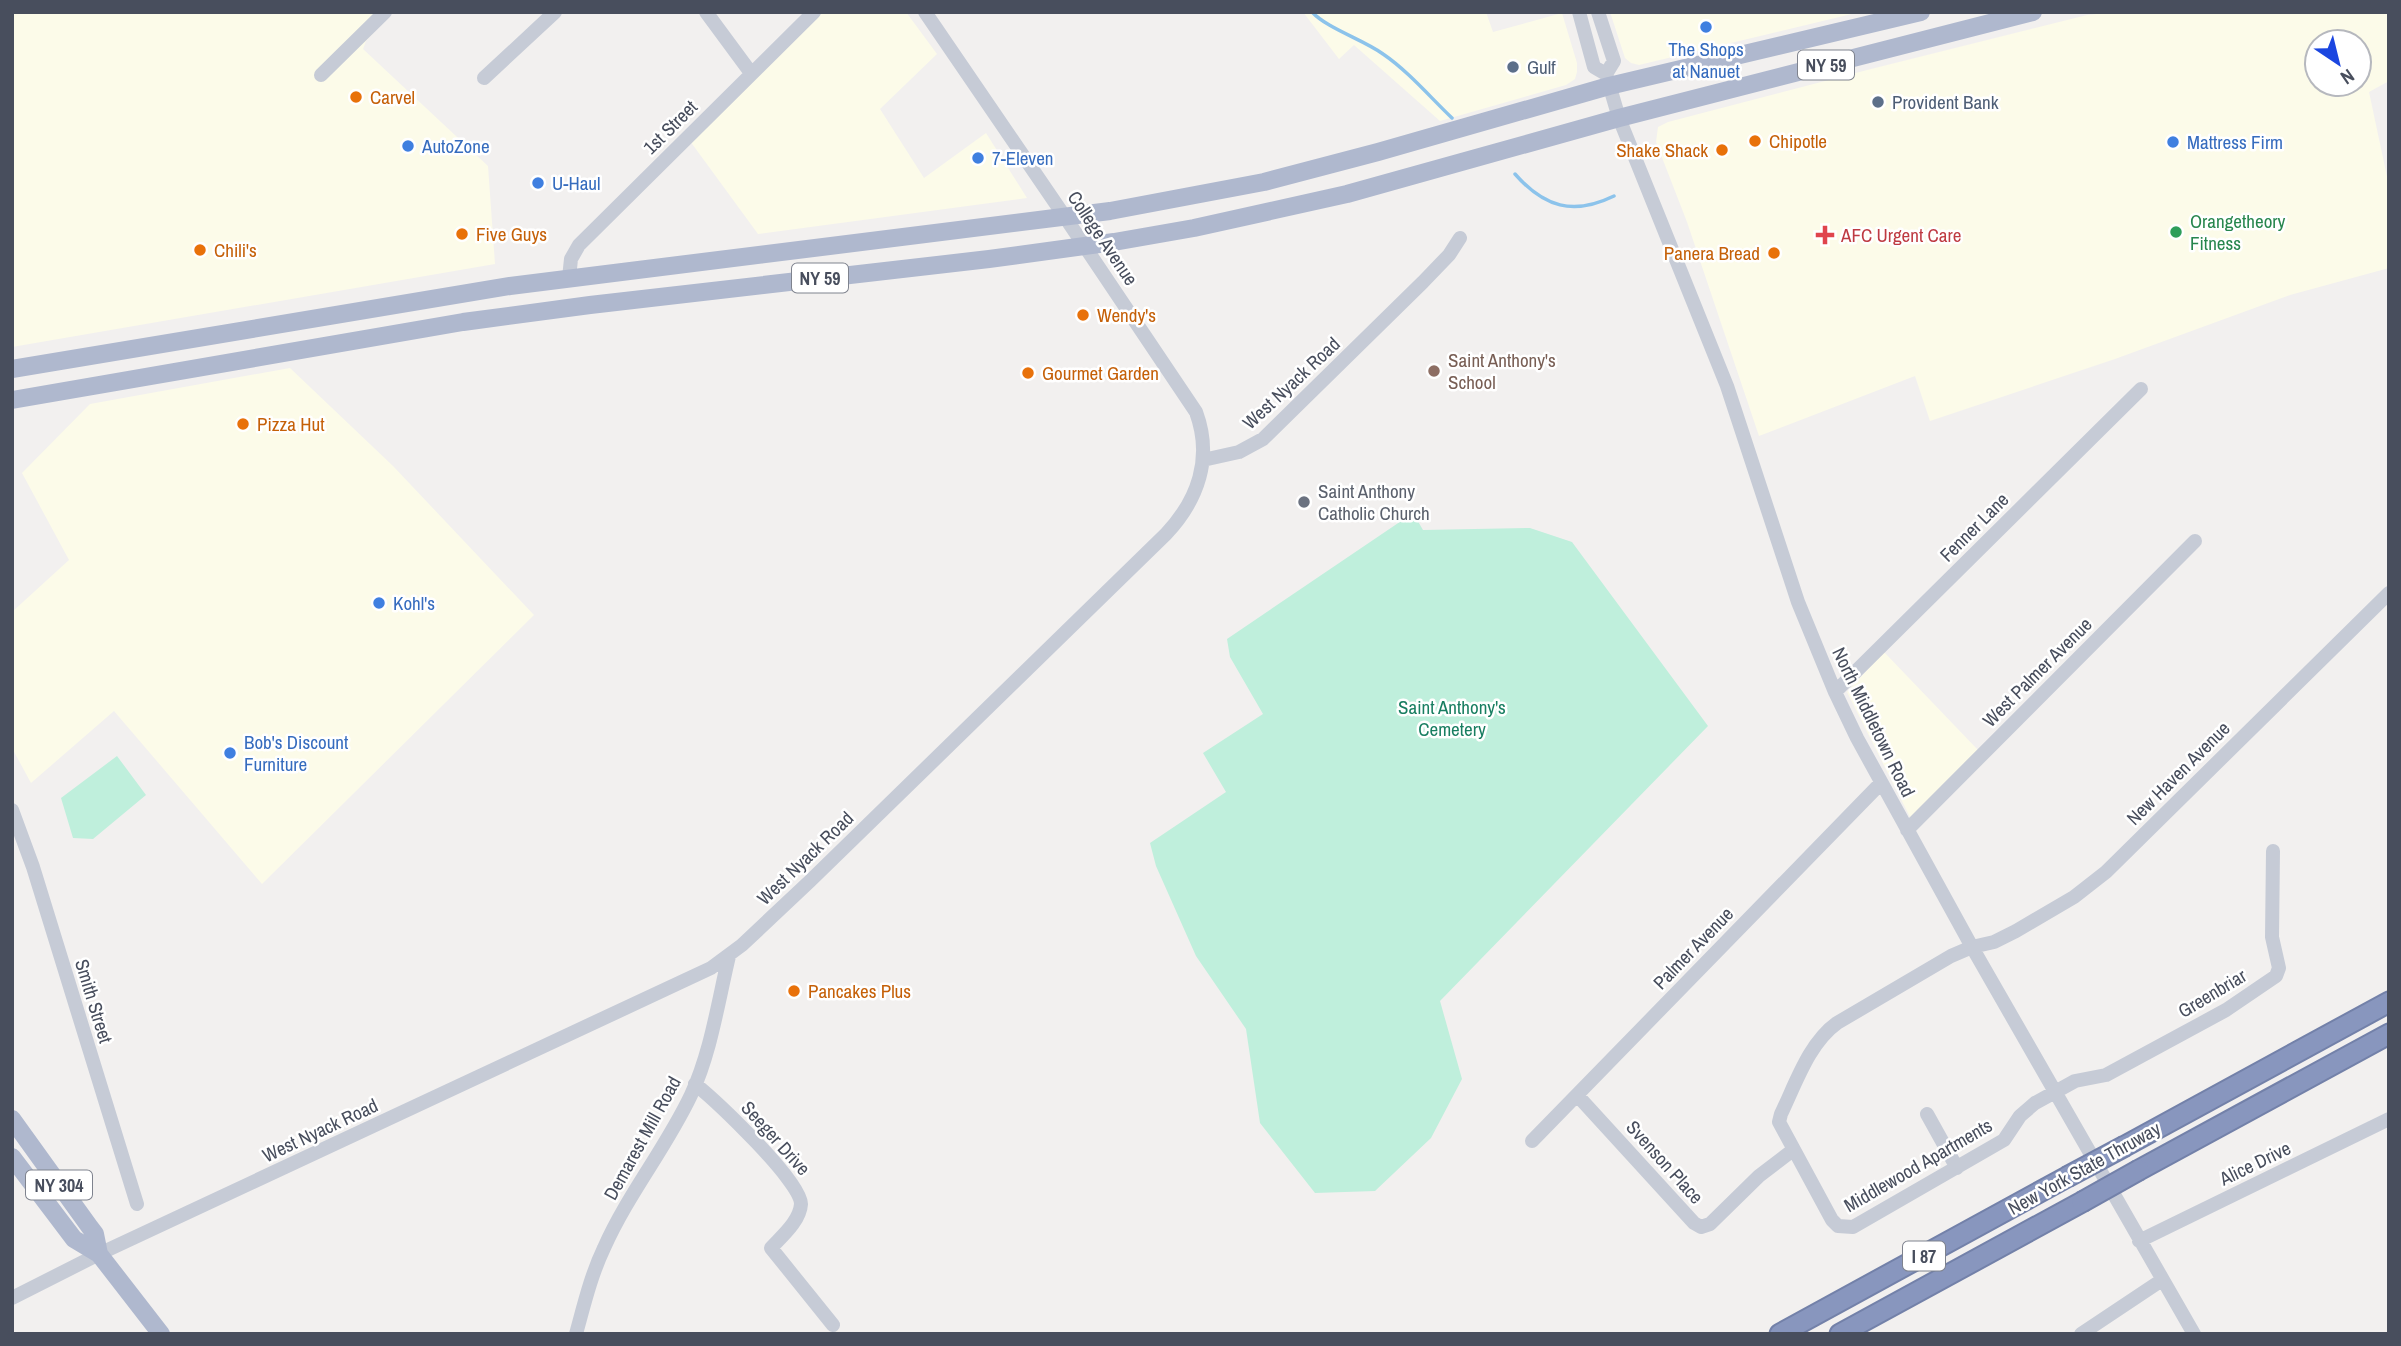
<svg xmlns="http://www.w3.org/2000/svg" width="2401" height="1346" viewBox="0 0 2401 1346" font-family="'Archivo Narrow',sans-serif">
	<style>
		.commercial { fill: #fcfbe9; fill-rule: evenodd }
		.green { fill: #bfefdc }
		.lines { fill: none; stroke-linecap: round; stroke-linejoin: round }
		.stream { stroke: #8cc3eb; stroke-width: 3.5 }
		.highway-casing { stroke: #7381a9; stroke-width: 23 }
		.minor { stroke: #c6cbd6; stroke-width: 14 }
		.major { stroke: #afb8ce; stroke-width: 18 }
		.highway { stroke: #8896be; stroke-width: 19 }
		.highway-bridge-casing { stroke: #7381a9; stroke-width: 23; stroke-linecap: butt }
		.highway-bridge { stroke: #8896be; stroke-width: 19 }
		.shop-dot { fill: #3f7fe0; stroke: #fff; stroke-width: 2.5 }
		.service-dot { fill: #5c6f8a; stroke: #fff; stroke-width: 2.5 }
		.food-dot { fill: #e8710a; stroke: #fff; stroke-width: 2.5 }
		.leisure-dot { fill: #2e9e5b; stroke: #fff; stroke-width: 2.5 }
		.health-dot { fill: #e0444e; stroke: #fff; stroke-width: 2.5 }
		.education-dot { fill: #8d6e63; stroke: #fff; stroke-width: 2.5 }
		.worship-dot { fill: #6b7280; stroke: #fff; stroke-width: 2.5 }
		.labels { text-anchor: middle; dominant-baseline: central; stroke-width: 5; stroke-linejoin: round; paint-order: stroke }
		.shield { fill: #fff; stroke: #7f838e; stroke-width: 2 }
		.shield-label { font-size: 18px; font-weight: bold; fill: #484e5d }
		.shop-label { font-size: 19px; fill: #366cbe; stroke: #fff; text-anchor: start }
		.service-label { font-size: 19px; fill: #4e5e75; stroke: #fff; text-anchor: start }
		.food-label { font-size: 19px; fill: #c56008; stroke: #fff; text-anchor: start }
		.street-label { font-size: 19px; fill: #484e5d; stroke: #fff }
		.leisure-label { font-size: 19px; fill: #27864d; stroke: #fff; text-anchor: start }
		.health-label { font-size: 19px; fill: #be3a42; stroke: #fff; text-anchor: start }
		.education-label { font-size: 19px; fill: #785e54; stroke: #fff; text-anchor: start }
		.worship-label { font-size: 19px; fill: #5b616d; stroke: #fff; text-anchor: start }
		.park-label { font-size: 19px; fill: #187e61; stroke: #fff }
	</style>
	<rect width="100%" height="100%" fill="#f2f0ef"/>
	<path class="commercial" d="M12,12H393L366,41L363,49L488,166L495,264L12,347Z
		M823,12H906L937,54L880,109L924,178L986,133L1027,198L758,234L690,141Z
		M1303,12H1486L1493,32L1562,13L1577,63V72L1575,79L1566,85L1440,121L1354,45L1339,59Z
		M1610,12H1860L1639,65L1631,63L1625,58Z
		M2116,12H2389V81L2369,92L2389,186V268L2290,295L2115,359L1930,421L1915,376L1759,436L1687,222L1656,142L1658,127L1668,122L1871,69L2087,15ZM2359,42V84H2317V42Z
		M290,368L393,466L534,615L262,884L114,711L31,783L12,748V612L69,560L22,473L90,404Z
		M1884,652L1978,750L1911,819L1847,692Z"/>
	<path class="green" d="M1413,513L1423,530L1530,528L1572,542L1708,726L1440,1001L1462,1079L1431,1138L1375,1191L1315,1193L1260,1123L1246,1029L1196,956L1156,866L1150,843L1226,792L1203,753L1263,714L1230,657L1227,639Z
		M117,756L146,795L93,839L73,838L61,798Z"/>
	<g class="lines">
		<path class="stream" d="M1312,12C1328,29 1362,39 1383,54C1408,71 1430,97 1452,118
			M1515,174C1544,207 1573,216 1614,196"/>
		<g class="highway-casing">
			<path id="highway" d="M2125,1146L2389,1002
				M2139,1170L2389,1034
				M1780,1334L2067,1177
				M1840,1334L2082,1202"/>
		</g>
		<path class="minor" d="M706,12L751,73
			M1579,12L1594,67L1606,74
			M1598,12L1614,61L1606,74L1619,118L1727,386L1798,602L1835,692L1857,738L1972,947L2194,1334
			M321,75L385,12
			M484,78L555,12
			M569,278L571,259L579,245L814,12
			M1203,460L1239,452L1263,439L1423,282L1449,255L1460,238
			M1835,692L2141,389
			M12,810L33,867L137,1204
			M1907,830L2195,541
			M2273,851L2272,937L2279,968L2276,976L2226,1010L2106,1075L2075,1081L2035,1103L2020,1116L2004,1140L1853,1227L1838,1226L1832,1220L1779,1122L1781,1114C1796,1083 1809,1043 1837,1023L1951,956L1972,947L1994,942L2016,931L2074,897L2106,872L2389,593
			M695,1084C716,1101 801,1181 801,1204C800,1221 782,1236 771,1248L833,1325
			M1577,1095L1694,1223L1701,1227L1710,1224L1759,1176L1793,1150
			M1927,1114L1957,1168
			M1532,1141L1881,783
			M2139,1241L2389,1119
			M12,1298L99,1254L711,968L742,945L810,881L1166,534C1198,500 1213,458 1196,412L1065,217L925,12
			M576,1334C584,1305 591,1275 604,1248C628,1194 666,1148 691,1095C711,1052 718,1002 729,956
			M2081,1334L2162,1280"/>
		<path class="major" d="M12,369L510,286L1110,211L1264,182L1378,152L1609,86L1921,12
			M12,400L463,322L590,305L989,259L1114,242L1194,228L1347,194L1619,118L2033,12
			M12,1119L89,1226L95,1234L99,1254
			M12,1157L74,1239L99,1254L161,1334"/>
		<use href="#highway" class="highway"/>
		<g class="highway-bridge-casing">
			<path id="highway-bridge" d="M2067,1177L2125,1146
				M2082,1202L2139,1170"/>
		</g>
		<use href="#highway-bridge" class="highway-bridge"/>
	</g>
	<g class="shop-dot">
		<circle cx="1706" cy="27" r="7"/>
		<circle cx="2173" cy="142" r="7"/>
		<circle cx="408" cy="146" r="7"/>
		<circle cx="978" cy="158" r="7"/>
		<circle cx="538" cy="183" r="7"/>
		<circle cx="379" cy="603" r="7"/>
		<circle cx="230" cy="753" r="7"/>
	</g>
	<g class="service-dot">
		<circle cx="1513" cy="67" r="7"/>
		<circle cx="1878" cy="102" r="7"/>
	</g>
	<g class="food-dot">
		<circle cx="356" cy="97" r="7"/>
		<circle cx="1755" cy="141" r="7"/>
		<circle cx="1722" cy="150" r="7"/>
		<circle cx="462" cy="234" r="7"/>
		<circle cx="200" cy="250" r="7"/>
		<circle cx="1774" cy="253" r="7"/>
		<circle cx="1083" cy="315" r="7"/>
		<circle cx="1028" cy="373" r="7"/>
		<circle cx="243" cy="424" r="7"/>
		<circle cx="794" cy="991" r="7"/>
	</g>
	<circle class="leisure-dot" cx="2176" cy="232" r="7"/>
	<path class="health-dot" d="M1821.5 224.5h7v7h7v7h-7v7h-7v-7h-7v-7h7z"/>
	<circle class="education-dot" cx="1434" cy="371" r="7"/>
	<circle class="worship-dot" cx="1304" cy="502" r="7"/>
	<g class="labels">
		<g class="shield">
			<rect x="1798" y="50.5" width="56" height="29" rx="5"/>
			<rect x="792" y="263.5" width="56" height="29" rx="5"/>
			<rect x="26" y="1170.5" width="66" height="29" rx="5"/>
			<rect x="1903" y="1241.5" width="42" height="29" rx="5"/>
		</g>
		<g class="shield-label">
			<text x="1826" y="65">NY 59</text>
			<text x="820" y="278">NY 59</text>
			<text x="59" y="1185">NY 304</text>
			<text x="1924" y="1256">I 87</text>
		</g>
		<g class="shop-label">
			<text x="1706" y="49" text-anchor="middle">The Shops<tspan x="1706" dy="22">at Nanuet</tspan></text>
			<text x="2187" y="142">Mattress Firm</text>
			<text x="422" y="146">AutoZone</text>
			<text x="992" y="158">7-Eleven</text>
			<text x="552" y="183">U-Haul</text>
			<text x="393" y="603">Kohl's</text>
			<text x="244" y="742">Bob's Discount<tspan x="244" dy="22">Furniture</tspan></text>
		</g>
		<g class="service-label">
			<text x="1527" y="67">Gulf</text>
			<text x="1892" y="102">Provident Bank</text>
		</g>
		<g class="food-label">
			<text x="370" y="97">Carvel</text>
			<text x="1769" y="141">Chipotle</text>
			<text x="1708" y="150" text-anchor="end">Shake Shack</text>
			<text x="476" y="234">Five Guys</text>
			<text x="214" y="250">Chili's</text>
			<text x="1760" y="253" text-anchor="end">Panera Bread</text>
			<text x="1097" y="315">Wendy's</text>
			<text x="1042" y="373">Gourmet Garden</text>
			<text x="257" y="424">Pizza Hut</text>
			<text x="808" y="991">Pancakes Plus</text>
		</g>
		<g class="street-label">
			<text transform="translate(670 127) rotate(-45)">1st Street</text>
			<text transform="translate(1103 238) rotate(56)">College Avenue</text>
			<text transform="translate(1291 383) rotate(-43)">West Nyack Road</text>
			<text transform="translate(1974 527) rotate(-45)">Fenner Lane</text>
			<text transform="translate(2037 672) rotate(-45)">West Palmer Avenue</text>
			<text transform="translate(1874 722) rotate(64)">North Middletown Road</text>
			<text transform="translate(2178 773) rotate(-45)">New Haven Avenue</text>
			<text transform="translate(805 858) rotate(-44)">West Nyack Road</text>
			<text transform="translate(1693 948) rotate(-46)">Palmer Avenue</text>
			<text transform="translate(2212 993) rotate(-31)">Greenbriar</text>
			<text transform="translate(94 1001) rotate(73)">Smith Street</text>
			<text transform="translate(320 1130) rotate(-25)">West Nyack Road</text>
			<text transform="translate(642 1138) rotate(-61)">Demarest Mill Road</text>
			<text transform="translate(776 1138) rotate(48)">Seeger Drive</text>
			<text transform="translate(1665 1162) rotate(48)">Svenson Place</text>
			<text transform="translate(2255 1163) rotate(-26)">Alice Drive</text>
			<text transform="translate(1918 1165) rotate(-30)">Middlewood Apartments</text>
			<text transform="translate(2084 1168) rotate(-29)">New York State Thruway</text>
		</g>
		<g class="leisure-label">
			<text x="2190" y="221">Orangetheory<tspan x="2190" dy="22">Fitness</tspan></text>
		</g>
		<g class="health-label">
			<text x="1841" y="235">AFC Urgent Care</text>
		</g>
		<g class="education-label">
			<text x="1448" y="360">Saint Anthony's<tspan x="1448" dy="22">School</tspan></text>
		</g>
		<g class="worship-label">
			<text x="1318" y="491">Saint Anthony<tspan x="1318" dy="22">Catholic Church</tspan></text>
		</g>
		<g class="park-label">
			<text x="1452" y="707">Saint Anthony's<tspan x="1452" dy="22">Cemetery</tspan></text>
		</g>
	</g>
	<rect width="2401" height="1346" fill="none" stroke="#484e5d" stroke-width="28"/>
	<g transform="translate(2338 63) rotate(145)"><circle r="33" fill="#ffffff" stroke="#b6b8be" stroke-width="2"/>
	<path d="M0-5L12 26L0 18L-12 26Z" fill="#1b46e0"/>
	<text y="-10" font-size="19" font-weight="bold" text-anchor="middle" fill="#484e5d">N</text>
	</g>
</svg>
